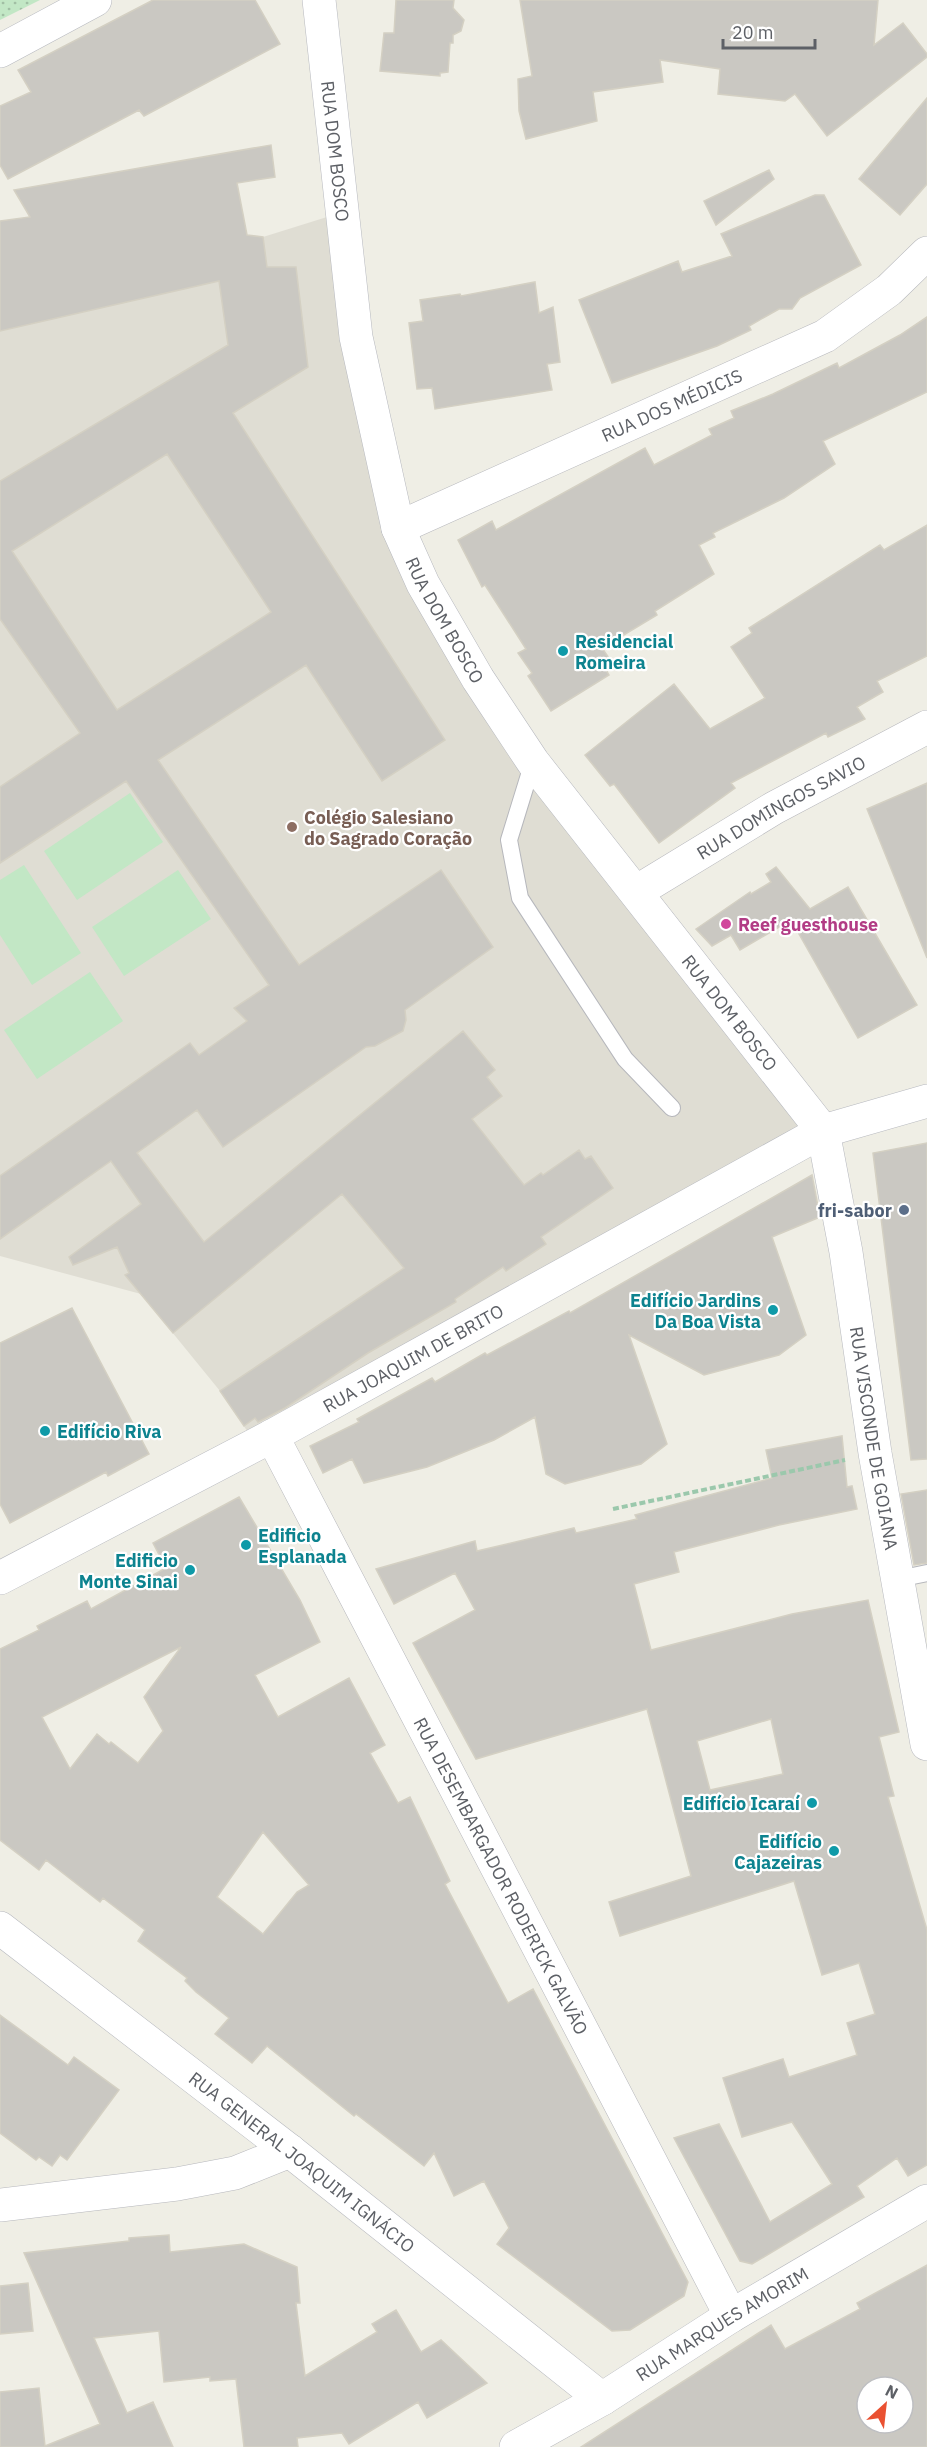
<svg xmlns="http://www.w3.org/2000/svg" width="927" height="2447" viewBox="0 0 927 2447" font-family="'IBM Plex Sans',sans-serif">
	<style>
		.education { fill: #dfddd3 }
		.green { fill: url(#green-dots) }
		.pitch { fill: #c2e7c5 }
		.building { fill: #cac8c2; stroke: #d4d0c3; stroke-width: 1.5; fill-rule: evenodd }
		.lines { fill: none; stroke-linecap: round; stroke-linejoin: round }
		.lane-casing { stroke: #b6b7bc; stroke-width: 18 }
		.street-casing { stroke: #b6b7bc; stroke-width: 34 }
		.secondary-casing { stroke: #b7b9bf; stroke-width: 34 }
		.path { stroke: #9bc8ac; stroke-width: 4; stroke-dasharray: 6 3; stroke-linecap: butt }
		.lane { stroke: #fff; stroke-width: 16 }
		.street { stroke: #fff; stroke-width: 33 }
		.secondary { stroke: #fff; stroke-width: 33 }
		.culture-dot { fill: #0f9aa8; stroke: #fff; stroke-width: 2 }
		.education-dot { fill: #8d6e63; stroke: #fff; stroke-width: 2 }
		.hotel-dot { fill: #d1479c; stroke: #fff; stroke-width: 2 }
		.service-dot { fill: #5c6f8a; stroke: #fff; stroke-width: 2 }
		.labels { text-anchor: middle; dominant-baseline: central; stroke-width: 4.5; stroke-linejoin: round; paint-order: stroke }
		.street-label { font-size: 18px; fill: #5d6066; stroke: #fff }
		.culture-label { font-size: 18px; font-weight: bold; fill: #0d838f; stroke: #fff; text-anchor: end }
		.education-label { font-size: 18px; font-weight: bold; fill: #785e54; stroke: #fff; text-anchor: start }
		.hotel-label { font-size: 18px; font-weight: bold; fill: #b23c85; stroke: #fff; text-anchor: start }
		.service-label { font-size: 18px; font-weight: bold; fill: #4e5e75; stroke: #fff; text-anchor: end }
	</style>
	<defs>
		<pattern id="green-dots" width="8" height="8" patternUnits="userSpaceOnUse" patternTransform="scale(1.5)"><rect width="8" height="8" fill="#c2e7c5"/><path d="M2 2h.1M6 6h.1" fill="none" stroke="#a1bfa4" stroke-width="1.8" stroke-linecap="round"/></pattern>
	</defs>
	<rect width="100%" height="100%" fill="#efeee5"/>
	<path class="education" d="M343,212L423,584L823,1131L256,1444L220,1391L141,1294L0,1256V269L247,235L263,237Z"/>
	<path class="green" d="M0,0H40L0,20Z"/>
	<path class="pitch" d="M130,793L163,842L77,900L44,851Z
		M24,865L81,953L32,985L0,935V880Z
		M178,870L211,919L124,976L92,927Z
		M90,972L123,1021L37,1079L4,1030Z"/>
	<path class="building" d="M153,0H255L280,44L144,116L139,110L8,179L0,165V106L31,92L18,70Z
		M396,0H454L453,8L464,20L461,31L453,35V43H450L448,72L440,73V76L380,71L384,33H394Z
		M520,0H878L874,45L903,23L927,54V57L827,136L795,94L785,101L718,94L720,69L660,60L663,82L593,92L597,121L526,139L519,111L518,79L532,76Z
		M927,98V184L900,215L859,179Z
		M271,145L275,177L237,183L247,235L263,237L267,267H296L308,367L233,413L445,740L382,781L306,665L158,760L299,965L441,870L493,947L405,1010L406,1020L403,1031L375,1046L366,1047L223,1147L197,1110L137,1153L204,1242L463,1031L495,1070L487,1077L502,1096L472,1119L524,1185L541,1173L543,1175L579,1150L585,1159L591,1156L613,1188L541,1237L546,1244L506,1271L503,1267L455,1299L456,1302L368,1353L285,1408L258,1422L255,1418L244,1426L220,1391L404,1268L342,1194L173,1333L125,1275L129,1273L117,1247L73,1265L69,1257L141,1204L111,1161L0,1239V1176L190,1043L199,1055L247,1021L234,1008L269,985L126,781L0,863V787L80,733L0,619V481L228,345L219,281L0,331V221L30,217L14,190ZM167,454L271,612L117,710L12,551Z
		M769,170L774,179L716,225L704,201Z
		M815,195H824L861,265L800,298L792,309H779L749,326L751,330L717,346L612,383L579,300L678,261L682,272L732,256L721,234Z
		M535,282L539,313L553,307L560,362L547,364L552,390L435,409L432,388L417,389L409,323L423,321L420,300L460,294L461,296Z
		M927,317V392L823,441L835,464L784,498L713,533L715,537L699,545L714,574L655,611L657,615L602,648L609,658L602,663L609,675L551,711L528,676L532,673L518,653L526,649L485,585L482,587L458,540L492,521L496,530L645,448L654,465L712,435L709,429L734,418L731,411L773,394L837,363L839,368L900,335Z
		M927,525V656L877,681L883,692L857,707L865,719L828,737L826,733L731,783L735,788L659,843L614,784L610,786L585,755L674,684L710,729L765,698L731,647L752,633L749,628L880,545L884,550Z
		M927,783V958L867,809Z
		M776,867L810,909L848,887L917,1005L858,1038L791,920L740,950L731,935L712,946L696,929L750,892L751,894L771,882L766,874Z
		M927,1143V1459L911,1460L873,1153Z
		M812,1175L820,1217L772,1237L806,1335L779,1355L704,1375L629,1335L667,1444L641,1464L565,1484L546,1474L535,1417L494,1440L427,1467L364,1483L352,1459L323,1473L310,1446L359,1422L357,1419L432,1378L435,1382L485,1353L487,1355L569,1311L570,1313Z
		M72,1308L149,1454L108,1476L106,1472L10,1523L0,1504V1343Z
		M842,1436L847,1487L852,1486L857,1509L779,1525L674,1552L679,1572L634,1584L651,1650L792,1614L868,1600L899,1732L879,1737L894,1796L888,1797L927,1930V2165L908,2176L897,2158L857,2186L864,2197L752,2264L740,2261L674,2138L719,2124L770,2222L832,2184L792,2122L742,2137L723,2078L783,2059L789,2077L857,2055L847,2023L875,2014L859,1963L822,1975L794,1881L620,1936L609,1902L691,1876L647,1709L476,1759L413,1643L475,1610L455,1573L394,1604L376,1569L475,1541L477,1551L574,1528L576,1533L637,1519L635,1515L772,1478L766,1450ZM771,1719L783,1774L710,1790L697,1741Z
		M927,1490V1563L914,1565L901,1494Z
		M239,1497L300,1600L320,1642L255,1675L278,1717L349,1678L385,1745L370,1753L398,1803L410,1797L450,1881L445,1884L508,2003L533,1989L688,2282L684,2296L630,2330L612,2331L497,2244L509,2228L484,2181L454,2196L434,2153L424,2166L356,2114L354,2116L267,2046L252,2063L215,2034L229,2018L196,1992L185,1981L187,1978L138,1941L145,1930L103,1898L100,1902L46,1860L39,1870L0,1840V1649L39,1630L37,1626L87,1601L91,1609L166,1568L153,1543ZM181,1647L144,1697L163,1731L138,1763L111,1742L109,1744L97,1734L70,1769L42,1717ZM263,1832L309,1885L297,1892L263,1934L217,1897Z
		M0,2015L68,2065L74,2057L119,2090L67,2160L60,2155L52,2166L39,2157L36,2160L0,2133Z
		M169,2235L170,2252L244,2244L297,2267L300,2303H296L305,2376L377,2332L372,2324L396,2310L421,2352L441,2340L487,2383L427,2418L418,2402L349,2444L342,2433L297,2438L298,2447H244L236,2379L210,2381V2377L164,2382L159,2331L94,2338L127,2413L153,2402L173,2447H0V2392L39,2388L45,2446L100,2424L24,2253L129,2241V2238Z
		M927,2265V2447H581L771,2325L785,2349L860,2309L857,2303ZM867,2387H903V2423H867Z
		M28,2283L33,2331L0,2334V2286Z"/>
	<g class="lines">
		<g class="lane-casing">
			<path id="lane" d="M533,762L509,840L520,898L625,1059L672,1108
				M898,1579L927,1573"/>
		</g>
		<g class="street-casing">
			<g id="street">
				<path id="s1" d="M398,528L825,336L889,290L927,253"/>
				<path id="s2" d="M636,892L774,808L927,727"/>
				<path id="s3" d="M272,1436L731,2316"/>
				<path d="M0,2205L177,2184L235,2173L290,2151"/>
				<path d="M516,2447L602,2399"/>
			</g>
		</g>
		<g class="secondary-casing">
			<g id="secondary">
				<path id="s4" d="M319,0L356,337L398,528L423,584L478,679L533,762L823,1131L846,1252L875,1453L927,1744"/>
				<path d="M0,51L95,0"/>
				<path id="s5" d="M0,1578L272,1436L823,1131L927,1101"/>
				<path id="s6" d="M0,1928L290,2151L602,2399L731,2316L927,2201"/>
			</g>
		</g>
		<path class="path" d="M613,1509L845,1460"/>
		<use href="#lane" class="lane"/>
		<use href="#street" class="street"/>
		<use href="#secondary" class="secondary"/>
	</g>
	<g class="culture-dot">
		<circle cx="563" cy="651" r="6"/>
		<circle cx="773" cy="1310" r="6"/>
		<circle cx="45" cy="1431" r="6"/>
		<circle cx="246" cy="1545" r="6"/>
		<circle cx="190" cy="1570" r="6"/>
		<circle cx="812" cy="1803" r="6"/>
		<circle cx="834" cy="1851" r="6"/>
	</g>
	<circle class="education-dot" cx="292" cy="827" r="6"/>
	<circle class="hotel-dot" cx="726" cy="924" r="6"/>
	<circle class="service-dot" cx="904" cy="1210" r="6"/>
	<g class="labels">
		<g class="street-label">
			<text stroke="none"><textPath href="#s4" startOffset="152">RUA DOM BOSCO</textPath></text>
			<text stroke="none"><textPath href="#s1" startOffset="300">RUA DOS MÉDICIS</textPath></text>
			<text stroke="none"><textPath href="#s4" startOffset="638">RUA DOM BOSCO</textPath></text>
			<text stroke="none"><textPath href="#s2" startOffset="168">RUA DOMINGOS SAVIO</textPath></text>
			<text stroke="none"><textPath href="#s4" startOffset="1124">RUA DOM BOSCO</textPath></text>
			<text stroke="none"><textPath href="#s5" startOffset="468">RUA JOAQUIM DE BRITO</textPath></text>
			<text stroke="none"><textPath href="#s4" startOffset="1586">RUA VISCONDE DE GOIANA</textPath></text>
			<text stroke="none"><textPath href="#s3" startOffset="496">RUA DESEMBARGADOR RODERICK GALVÃO</textPath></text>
			<text stroke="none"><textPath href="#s6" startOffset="382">RUA GENERAL JOAQUIM IGNÁCIO</textPath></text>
			<text stroke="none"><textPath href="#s6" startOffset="906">RUA MARQUES AMORIM</textPath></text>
		</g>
		<g class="culture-label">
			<text x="575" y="641" text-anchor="start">Residencial<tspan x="575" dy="21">Romeira</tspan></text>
			<text x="761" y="1300">Edifício Jardins<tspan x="761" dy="21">Da Boa Vista</tspan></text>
			<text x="57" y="1431" text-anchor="start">Edifício Riva</text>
			<text x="258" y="1535" text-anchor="start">Edificio<tspan x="258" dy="21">Esplanada</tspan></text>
			<text x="178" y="1560">Edificio<tspan x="178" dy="21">Monte Sinai</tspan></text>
			<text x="800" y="1803">Edifício Icaraí</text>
			<text x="822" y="1841">Edifício<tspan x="822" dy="21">Cajazeiras</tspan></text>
		</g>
		<g class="education-label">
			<text x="304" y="817">Colégio Salesiano<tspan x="304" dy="21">do Sagrado Coração</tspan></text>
		</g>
		<g class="hotel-label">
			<text x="738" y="924">Reef guesthouse</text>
		</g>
		<g class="service-label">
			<text x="892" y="1210">fri-sabor</text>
		</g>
	</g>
	<g transform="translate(885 2405) rotate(27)"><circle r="28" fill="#ffffff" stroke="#bebfc2" stroke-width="1.5"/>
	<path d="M0-4.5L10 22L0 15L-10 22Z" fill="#ea5131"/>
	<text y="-9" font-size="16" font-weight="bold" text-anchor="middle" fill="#5d6066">N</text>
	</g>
	<path d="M723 39v9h92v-9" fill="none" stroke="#5d6066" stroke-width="3"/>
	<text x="732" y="39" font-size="18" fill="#5d6066" stroke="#ffffff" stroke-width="4.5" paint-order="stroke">20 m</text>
</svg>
